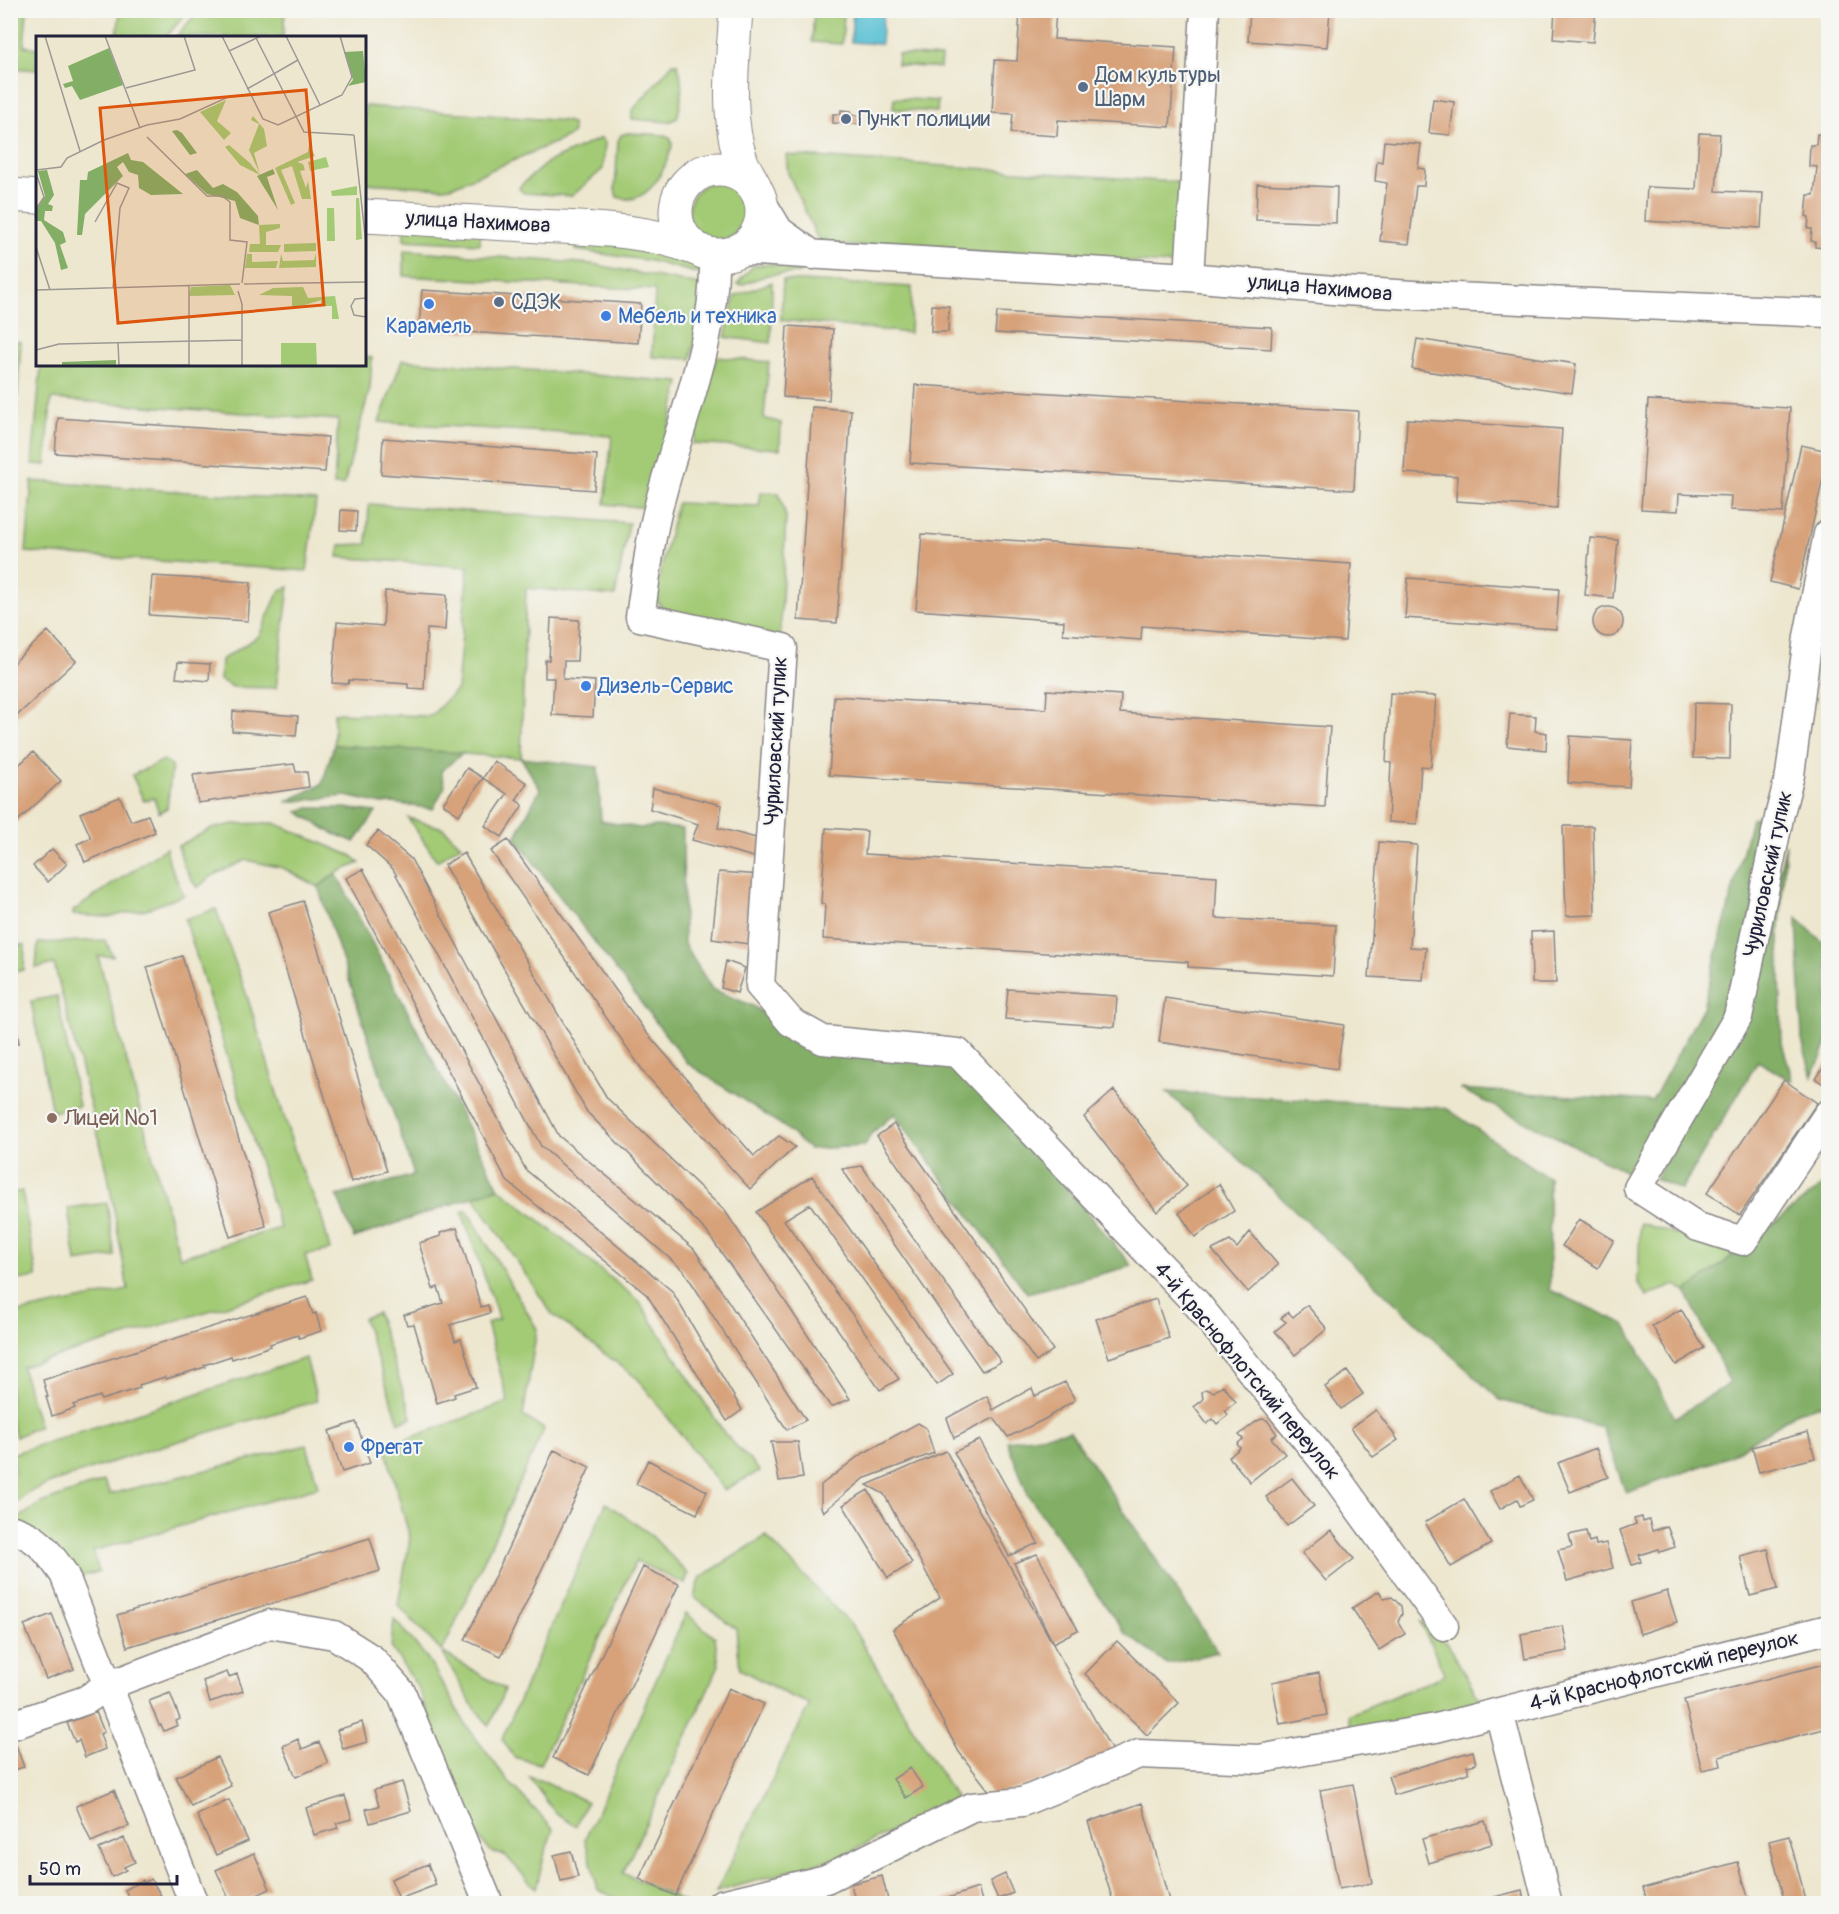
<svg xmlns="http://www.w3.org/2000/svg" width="1839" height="1914" viewBox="0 0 1839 1914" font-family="Pangolin,sans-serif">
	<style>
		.green { fill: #a3ca75; stroke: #627658; stroke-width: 1.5 }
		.forest { fill: #82ae66; stroke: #526850; stroke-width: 1.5 }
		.water { fill: #56c0d3; stroke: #3c7187; stroke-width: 1.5 }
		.building { fill: #d7a27a }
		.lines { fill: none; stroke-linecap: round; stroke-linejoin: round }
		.minor-casing { stroke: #888485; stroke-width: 31 }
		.major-casing { stroke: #888485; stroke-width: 35 }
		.minor { stroke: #fff; stroke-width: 28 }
		.major { stroke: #fff; stroke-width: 33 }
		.service-dot { fill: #5c6f8a; stroke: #f6f6f2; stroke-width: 2 }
		.shop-dot { fill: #3f7fe0; stroke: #f6f6f2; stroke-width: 2 }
		.education-dot { fill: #8d6e63; stroke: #f6f6f2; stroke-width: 2 }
		.labels { text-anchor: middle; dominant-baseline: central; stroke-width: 4.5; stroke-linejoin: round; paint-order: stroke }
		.service-label { font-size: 21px; fill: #4e5e75; stroke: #f6f6f2; text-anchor: start }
		.street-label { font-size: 21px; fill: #22223b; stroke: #f6f6f2 }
		.shop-label { font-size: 21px; fill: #366cbe; stroke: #f6f6f2; text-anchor: start }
		.education-label { font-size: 21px; fill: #785e54; stroke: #f6f6f2; text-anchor: start }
		.inset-road { fill: none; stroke: #9c9894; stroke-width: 1.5 }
		.view { fill: #de560e; fill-opacity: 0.15; stroke: #de560e; stroke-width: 3 }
		.inset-edge { fill: none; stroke: #22223b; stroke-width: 3 }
	</style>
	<rect width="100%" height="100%" fill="#f6f6f2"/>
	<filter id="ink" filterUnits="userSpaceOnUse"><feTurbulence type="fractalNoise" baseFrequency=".0167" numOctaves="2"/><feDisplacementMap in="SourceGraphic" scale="12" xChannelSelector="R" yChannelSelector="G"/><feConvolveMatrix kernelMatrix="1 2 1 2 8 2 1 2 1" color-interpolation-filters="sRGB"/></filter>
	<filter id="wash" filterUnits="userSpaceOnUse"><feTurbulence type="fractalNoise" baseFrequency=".008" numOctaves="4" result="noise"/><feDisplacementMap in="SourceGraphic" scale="24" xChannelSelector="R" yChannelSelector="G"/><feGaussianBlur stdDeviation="1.35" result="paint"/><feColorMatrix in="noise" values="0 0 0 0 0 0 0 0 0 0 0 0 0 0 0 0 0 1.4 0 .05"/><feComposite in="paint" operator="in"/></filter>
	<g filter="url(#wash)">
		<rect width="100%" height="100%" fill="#ede7cf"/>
		<path class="green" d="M199,10L285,11L283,37H176Z
			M10,11H27L24,46L37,48V70L11,68Z
			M120,11V10L188,11L166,37H117Z
			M814,11H844L842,44L812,42Z
			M898,54L941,57L940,68L897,65Z
			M673,63L677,64C684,78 682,103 677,118L669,122L632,119V111Z
			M894,98L938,101L937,112L893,109Z
			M365,106L566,121L572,124L573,132L568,137L451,187L443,188L365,183Z
			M628,133L664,135L671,139L672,146C665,170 648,208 617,197L615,190L618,141L621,135Z
			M601,138L605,143L603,169L572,196L524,193L521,191L519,188L521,185L548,162Z
			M786,155L1188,183L1184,249L1172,264L820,244L788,173Z
			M689 211a29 29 0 1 1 58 0a29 29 0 1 1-58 0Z
			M404,221L481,226L480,244L404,240Z
			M576,231L693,259L704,275L651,261L575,250Z
			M404,250L592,264L705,286L691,359L652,357L655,290L404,276Z
			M770,264L800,267L799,273L767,275L741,285L737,284L753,266Z
			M783,280L912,287L910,333L781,320Z
			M772,282L771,343L725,337L735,296Z
			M11,341L21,342L15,432H11Z
			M365,357L372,358L370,388L344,485H334L338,420L51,399L46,465L32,464L41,365L364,364Z
			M716,357L769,362L764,418L781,423L780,449L693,444Z
			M402,360L680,382L649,508L605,504L612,436L379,422Z
			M32,481L316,501L307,571L26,552Z
			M761,492L779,493L786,517L780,638L667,615L654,596L677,503L759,506Z
			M369,504L629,523L615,596L526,588L521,758L334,745V713L431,716L457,689L468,567L338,557L340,545L367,544Z
			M289,587L276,688L233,687L220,680L221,660L259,636L279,591Z
			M164,760L172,766L167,808L159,813L154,798L144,801L132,775Z
			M408,818L443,828L461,845L437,861Z
			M274,823L352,856L360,863L336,873L318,887L283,868L246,860L212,876L197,888L184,866L178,846L213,828L234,824Z
			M166,848L170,865L184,895L150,908L109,917L73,915V911Z
			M216,909L248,999L297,1159L321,1214L330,1250L305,1255L312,1280L22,1367L39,1426L16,1437L10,1420L11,1314L128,1290L107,1170L54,964L36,968L38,943L105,940L113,956H98L180,1257L280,1228L185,919Z
			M11,945H25L24,970L11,972Z
			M57,996L79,1106L52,1112L31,1001Z
			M499,1188L639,1301L725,1434L760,1471L724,1490L638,1379L552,1314L474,1197Z
			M22,1191L37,1277L11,1281V1193Z
			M107,1203L115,1256L76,1262L68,1208Z
			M467,1210L537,1329L523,1416L544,1429L442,1652L505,1689L489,1726L471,1703L442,1652L398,1605L410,1538L385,1447L508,1402L487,1323L499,1319L462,1212Z
			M1640,1223L1737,1253L1686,1292L1675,1285L1647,1296L1638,1284Z
			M377,1313L412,1418L399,1422L363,1318Z
			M306,1358L317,1401L145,1451L45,1485L28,1493L11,1508V1475L15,1473L12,1454Z
			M307,1445L318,1487L93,1551L99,1572L78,1577L16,1520L41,1503L104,1481L110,1494Z
			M606,1503L650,1534L688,1574L685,1584L636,1561L540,1764L514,1757L502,1739Z
			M766,1536L851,1625L956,1799L840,1857L716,1892L810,1704L790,1696L740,1669L736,1629L694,1597L701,1577Z
			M686,1613L715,1638L719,1665L623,1873L686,1903L625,1902L598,1890L585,1839Z
			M394,1619L428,1659L466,1725L508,1781L553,1829L544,1856L536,1889L505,1855L491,1852L467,1823L419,1689L391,1647Z
			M1420,1621L1448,1644L1480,1701L1441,1718L1352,1731L1348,1715L1445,1675Z
			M529,1777L546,1782L587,1802L576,1826L556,1814Z"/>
		<path class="forest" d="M334,745L463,753L441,771L445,786L433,809L393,803L382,804L346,796L286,802L322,784Z
			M521,758L598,767L601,821L640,828L658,826L683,829L684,944L712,989L753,1006L788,1033L957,1066L1019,1132L1132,1266L1027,1293L894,1114L870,1135L865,1146L809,1149L783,1126L687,1063L515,838L540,789Z
			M308,808H345L376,812L355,842L332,833L298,812Z
			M1773,810L1732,1011L1632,1175L1460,1089L1652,1101L1703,1007L1751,819Z
			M1786,843L1779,938L1782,1043L1793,1082L1758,1061L1681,1190L1655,1179L1745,1019Z
			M336,873L499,1188L354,1238L337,1196L414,1175L318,887Z
			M1797,918L1828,947V1042L1812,1077L1802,1040Z
			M1167,1092L1446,1108L1549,1178L1550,1290L1625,1324L1675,1418L1730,1383L1686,1292L1828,1181V1403L1797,1412L1730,1456L1626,1493L1602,1427L1500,1400Z
			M1070,1431L1218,1652L1167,1664L1124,1632L1028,1495L1007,1441Z"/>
		<path class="water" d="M853,12L883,14L881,44L851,42Z"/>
		<g id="blocks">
			<path class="building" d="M345,10H381V16L345,13Z
				M1020,10H1056L1054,39L1176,47L1170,127L1058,120L1057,136L1011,133L1013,114L992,113L995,60L1017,61Z
				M1250,10L1330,11L1327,47L1248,41Z
				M1555,10H1596L1593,42L1553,39Z
				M1433,99L1454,102L1450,135L1429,133Z
				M841,110L851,111V115L860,116L859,124L833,123V114H841Z
				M1825,126L1828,127V248L1815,247V242L1811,241L1812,229H1808L1809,217L1806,216L1808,195H1814L1817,167L1809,166L1810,145H1816L1817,134L1824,135Z
				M1699,133L1720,134L1716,191L1763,193L1761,228L1645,221L1647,187L1696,189Z
				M1384,141L1421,144L1418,168L1425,169L1424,186H1416L1409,244L1380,241L1387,183L1375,181L1377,161L1382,162Z
				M1257,184L1337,187L1336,223L1256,220Z
				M10,244L17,245L12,309H10Z
				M422,290L641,304L638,343L419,329Z
				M932,305L949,306L948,332H931Z
				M997,312L1272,327L1271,349L995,333Z
				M787,326L833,329L829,400L783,397Z
				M1417,339L1576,364L1572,393L1412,369Z
				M915,385L1358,411L1354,490L910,463Z
				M1648,400L1790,408L1783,513L1730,510L1731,496L1679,494L1678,511L1641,509Z
				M812,407L851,410L837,623L798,620Z
				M58,418L328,437L325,472L55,453Z
				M1407,419L1562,429L1557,508L1456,501L1457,476L1404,473Z
				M383,438L597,455L594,490L381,474Z
				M1801,445L1828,451V456L1798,589L1770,582Z
				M341,510L357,511L356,531L340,530Z
				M922,534L1351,564L1345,641L1142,626L1141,640L1063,634L1064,621L916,610Z
				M1590,538L1618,540L1613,598L1585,595Z
				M152,576L251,582L248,621L149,615Z
				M1408,578L1559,589L1556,629L1405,618Z
				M385,591L447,595L445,630L427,629L424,689L408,688V684L349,680L348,684L332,683L337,622L383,626Z
				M1593 622a15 15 0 1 1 30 0a15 15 0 1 1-30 0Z
				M551,618L579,620L577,661H564L563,679L595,681L593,717L552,715L554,678H545V660H549Z
				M48,631L76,661L10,722V666Z
				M178,662L210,664L209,681L176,678Z
				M1047,690L1121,695L1120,713L1330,727L1325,807L829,775L834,696L1046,709Z
				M1390,693L1436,696L1431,767L1421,766L1417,824L1388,822L1391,763L1386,762Z
				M1694,703L1731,704L1730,759L1693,758Z
				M233,711L298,716L296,736L232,731Z
				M1510,714L1536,716L1535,731L1547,733L1546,750L1507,746Z
				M1570,736L1632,740L1629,787L1568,783Z
				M33,752L61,781L10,828V768L13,770Z
				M494,761L527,783L516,800L523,805L502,837L485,826L507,794L483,778Z
				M294,764L296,772H307L309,787L198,803L193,775Z
				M467,768L483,778L459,815L443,804Z
				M653,788L722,805L718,828L764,840L761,859L692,840L698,824L650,809Z
				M120,797L131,821L148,815L155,832L85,862L77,844L91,838L80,813Z
				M1563,826H1593L1595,915L1566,916Z
				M826,828L867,831L865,854L1217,876L1215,918L1336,925L1333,976L1188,967V962L823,939L825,904L821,903Z
				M378,831L411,859L559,1136L694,1249L806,1420L787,1430L684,1271L541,1146L393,869L366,845Z
				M508,840L645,1031L754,1156L779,1136L795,1147L750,1189L646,1075L491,851Z
				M1379,842L1417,845L1410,947L1426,948L1423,980L1369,977Z
				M52,849L67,864L48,882L33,866Z
				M464,853L607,1098L725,1211L850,1399L831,1407L706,1231L587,1112L444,865Z
				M363,869L526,1170L672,1291L742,1410L727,1421L647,1295L507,1181L346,878Z
				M719,872L762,875L756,945L712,939Z
				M303,901L387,1171L351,1182L268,912Z
				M1554,931L1556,983H1532L1531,932Z
				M182,956L266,1226L230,1237L147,967Z
				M726,961L745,968L737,993L721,988Z
				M1008,989L1117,996L1115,1027L1005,1019Z
				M1165,998L1344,1025L1337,1069L1159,1042Z
				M15,1020L19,1043L10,1045V1021Z
				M1828,1060V1087L1816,1079Z
				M1784,1080L1817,1103L1740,1215L1707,1193Z
				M1114,1090L1187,1186L1157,1212L1084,1117Z
				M894,1124L1053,1350L1036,1362L877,1136Z
				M862,1166L1001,1362L982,1371L842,1169Z
				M812,1176L953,1374L937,1385L810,1204L784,1220L899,1379L880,1390L756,1212Z
				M1219,1184L1234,1211L1195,1237L1179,1213Z
				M1579,1219L1614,1240L1598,1268L1562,1246Z
				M457,1228L481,1307L488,1305L490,1313L450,1325L455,1341L461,1339L476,1387L454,1394L455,1397L437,1403L414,1324L407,1325L404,1315L443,1303L438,1287L433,1289L419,1243L441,1236L440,1233Z
				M1250,1232L1278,1265L1248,1292L1212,1250L1230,1241L1237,1248Z
				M307,1297L313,1314L316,1313L321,1331L299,1338L298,1335L270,1344L271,1346L232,1359L231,1356L204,1365L205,1367L166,1379L165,1377L139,1385L140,1388L101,1400L100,1396L73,1405L75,1408L52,1416L46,1397H48L43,1380Z
				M1156,1299L1169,1338L1109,1358L1096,1319Z
				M1307,1305L1327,1329L1295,1355L1275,1331L1286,1322L1281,1318L1288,1312L1293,1317Z
				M1681,1309L1704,1348L1676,1365L1652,1326Z
				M1347,1371L1363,1394L1341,1409L1325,1387Z
				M1065,1382L1075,1400L1045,1419L1008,1437L994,1418L954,1438L947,1418L987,1396L993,1410L1032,1388L1035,1396Z
				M1223,1385L1236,1402L1225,1410L1228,1415L1217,1424L1213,1419L1207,1424L1194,1407L1203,1400L1202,1392L1206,1389L1214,1392Z
				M1376,1410L1398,1440L1373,1457L1351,1428Z
				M1262,1419L1267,1420L1277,1434L1271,1438L1285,1454L1250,1482L1229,1457L1240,1448L1237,1444L1243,1439L1239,1435L1257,1421Z
				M356,1422L370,1463L342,1472L329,1431Z
				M918,1423L926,1428L934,1453L863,1479L823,1512L821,1507V1485L860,1455Z
				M1808,1432L1815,1458L1759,1472L1752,1447Z
				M980,1440L1038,1543L1009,1556L954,1452Z
				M771,1442H798L803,1478L779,1481Z
				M1596,1448L1608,1477L1570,1492L1558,1463Z
				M554,1450L590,1467L501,1656L465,1640Z
				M946,1451L1116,1758L993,1796L959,1752L893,1629L940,1598L884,1494L867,1485Z
				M648,1460L707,1491L697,1514L636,1484Z
				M1520,1475L1533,1500L1520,1506L1517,1499L1500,1509L1490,1491Z
				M1292,1478L1314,1506L1287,1526L1266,1497Z
				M868,1490L912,1563L888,1578L843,1505Z
				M1464,1499L1491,1544L1451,1567L1425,1522Z
				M1642,1517L1643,1522L1649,1520L1652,1531L1667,1526L1675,1547L1660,1552L1659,1549L1639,1555L1641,1562L1632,1565L1620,1530L1636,1524L1634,1519Z
				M1331,1530L1354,1559L1326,1581L1302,1553Z
				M1586,1531L1589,1542L1595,1540L1596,1545L1606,1543L1613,1568L1567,1581L1558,1550L1572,1547L1569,1535Z
				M370,1538L380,1571L127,1647L117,1615Z
				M1768,1549L1778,1589L1750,1596L1740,1556Z
				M1037,1554L1078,1630L1053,1643L1014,1563Z
				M643,1567L679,1584L589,1775L553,1758Z
				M1379,1591L1384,1599L1392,1597L1401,1606L1402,1614L1398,1621L1405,1634L1379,1650L1352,1608Z
				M1667,1591L1677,1622L1640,1634L1631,1602Z
				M52,1614L74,1669L46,1679L24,1625Z
				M1563,1626L1568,1651L1525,1659L1521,1634Z
				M1117,1641L1179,1703L1147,1735L1085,1674Z
				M1828,1663V1728L1719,1756L1721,1766L1702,1770L1684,1700Z
				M227,1672L229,1677L237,1674L243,1691L210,1702L203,1681Z
				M1319,1673L1327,1715L1280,1724L1272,1682Z
				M729,1688L764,1704L675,1896L639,1879Z
				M170,1693L180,1719L176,1721L178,1725L164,1731L161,1725H159L149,1701Z
				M96,1712L104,1732L100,1734L105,1749L85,1757L79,1740L75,1742L67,1723Z
				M362,1722L367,1742L343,1749L337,1730Z
				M298,1739L302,1749L319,1742L328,1763L296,1777L283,1746Z
				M16,1745L24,1767L10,1771V1746Z
				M1473,1751L1476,1764L1467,1766L1469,1773L1394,1795L1388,1776Z
				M217,1757L231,1786L191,1806L176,1777Z
				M910,1768L923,1787L906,1798L893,1779Z
				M402,1782L411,1811L370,1823L366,1809L379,1806L374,1790Z
				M1353,1784L1372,1883L1339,1889L1320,1790Z
				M114,1790L129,1826L91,1842L76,1806Z
				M345,1796L352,1819L336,1823L338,1828L314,1835L306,1808Z
				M229,1800L248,1841L216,1855L197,1815Z
				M1142,1803L1170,1904H1114L1088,1822Z
				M1485,1821L1492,1844L1429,1863L1422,1839Z
				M1789,1836L1807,1904H1785L1769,1841Z
				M124,1838L135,1862L124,1867L126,1870L112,1877L99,1849Z
				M571,1851L578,1877L561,1881L554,1855Z
				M254,1853L270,1889L238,1904H231L216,1870Z
				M1738,1862L1750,1904H1648L1643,1888Z
				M428,1864L436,1885L399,1899L391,1879Z
				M1005,1874L1013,1893L998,1899L990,1881Z
				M882,1876L889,1904H856L851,1884Z
				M151,1879L166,1904H133L125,1890L143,1880L144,1883Z
				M978,1888L983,1904H943L942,1900Z
				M1522,1890L1525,1904H1496L1494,1897Z
				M818,1895L820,1904H790V1903Z"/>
		</g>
	</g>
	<g filter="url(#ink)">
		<use href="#blocks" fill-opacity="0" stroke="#888485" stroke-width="1.5"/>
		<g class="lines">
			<g class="minor-casing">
				<path id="minor" d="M761,201L779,231L813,255
					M734,252L756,251L1189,277L1344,291L1431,296L1828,313
					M714,255C717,347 674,433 655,522C648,553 645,586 640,617L783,648L760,986L791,1022L823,1040L958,1053L1197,1304L1327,1465L1444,1626
					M1189,277L1205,10
					M1828,534L1808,637L1790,775L1780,813L1738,1017L1638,1188L1698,1227L1743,1241L1828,1114
					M10,1529C38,1536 48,1552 64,1574L194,1904
					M1499,1712L1548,1904
					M10,1726L86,1700L107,1686L270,1624L334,1635L372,1659L401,1692L489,1904
					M721,1904L826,1879L972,1807L1022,1802L1139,1754L1259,1759L1436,1728L1828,1629"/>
			</g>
			<g class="major-casing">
				<path id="major" d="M736,10C733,59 725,116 742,163C746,171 751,179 755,187
					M676 212a43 43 0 1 1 86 0a43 43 0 1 1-86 0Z
					M10,195L38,197
					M364,216C423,219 481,222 539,226C592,229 647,229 696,249"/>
			</g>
			<use href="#minor" class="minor"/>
			<use href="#major" class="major"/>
		</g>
	</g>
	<g class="service-dot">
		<circle cx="1083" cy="87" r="6"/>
		<circle cx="846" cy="119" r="6"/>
		<circle cx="499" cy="302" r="6"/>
	</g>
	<g class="shop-dot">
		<circle cx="429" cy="304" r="6"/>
		<circle cx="606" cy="316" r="6"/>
		<circle cx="586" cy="686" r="6"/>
		<circle cx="349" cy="1447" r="6"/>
	</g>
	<circle class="education-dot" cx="52" cy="1118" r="6"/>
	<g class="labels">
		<g class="service-label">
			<text x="1095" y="75">Дом культуры<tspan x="1095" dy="24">Шарм</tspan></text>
			<text x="858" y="119">Пункт полиции</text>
			<text x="511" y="302">СДЭК</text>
		</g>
		<g class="street-label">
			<text transform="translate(478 222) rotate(3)">улица Нахимова</text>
			<text transform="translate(1320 288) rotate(5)">улица Нахимова</text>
			<text transform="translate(776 741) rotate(-87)">Чуриловский тупик</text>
			<text transform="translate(1768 874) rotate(-78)">Чуриловский тупик</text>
			<text transform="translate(1247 1371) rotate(50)">4-й Краснофлотский переулок</text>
			<text transform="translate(1664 1671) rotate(-14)">4-й Краснофлотский переулок</text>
		</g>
		<g class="shop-label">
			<text x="618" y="316">Мебель и техника</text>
			<text x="429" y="326" text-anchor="middle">Карамель</text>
			<text x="598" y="686">Дизель-Сервис</text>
			<text x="361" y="1447">Фрегат</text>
		</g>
		<g class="education-label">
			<text x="64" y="1118">Лицей №1</text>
		</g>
	</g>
	<g transform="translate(36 36)">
		<rect width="330" height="330" fill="#ede7cf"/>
		<path d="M190,64L181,85L195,97L188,104L164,76ZM217,80L228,93L231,110L218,117L224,138L213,114L223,88L215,84ZM273,108L279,120L261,126L267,128L269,134L264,135L270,152L272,145L275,163H266L256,130L245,134L259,167L255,169L239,132L272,116ZM193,109L214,127L224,139L204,129L189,111ZM290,121L293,131L274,135L272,126ZM321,150V159L296,160L295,155ZM320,162H323L326,203L320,204ZM291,172H298L299,205H291ZM244,188V192L230,196V209H245L242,216H213L214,208H224L223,189ZM280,207V215L248,216V208ZM280,217V231L243,232L245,218L247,225L278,224ZM211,218H216V226L242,225L240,232H209ZM194,249L199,259L153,260L155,251ZM267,251L272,262L299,260L303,283H296V270H285V264L256,273V260L223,259L237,252ZM245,307H280L281,330H245Z" fill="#a3ca75"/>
		<path d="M73,12L87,49L44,64L36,50L29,52L27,48L37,45L32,30ZM327,15L330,46L312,50L317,44L308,16ZM141,94L146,97L161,117L154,119L136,95ZM92,117L95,124L107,126L147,158L115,159L103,152L102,139L93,136L87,126L81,131L87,140L49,178L46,199H41L44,144H51L52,136ZM237,133L239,138L231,141L242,174L221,140ZM11,134L18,159L12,168L17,170L16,175H9L8,184L27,196L30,206L24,209L32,232L25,234L19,207L5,185H0V174L9,160L2,135ZM161,134L177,152L187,148L201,156L222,180L223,189L204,182L199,165L171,158L149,138ZM80,324V330H26V326Z" fill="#82ae66"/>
		<path class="inset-road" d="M9,0L44,115M69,0L104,92M186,0L227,83L242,89L306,59L316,41L304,0M250,0L284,69M220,2L268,96L318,99M193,15L225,0M90,52L159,34L148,0M211,53L262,24M318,99L330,208M111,101L171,160H186L194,166V204L211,206L206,247M0,134L25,131L31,122L68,104L111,89L144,83L192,61L214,58M0,137L8,161L0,173M59,186L81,147L93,152L84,172L77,252M0,211L14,254M208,248L330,246M0,254L204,248M202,255L206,268V330M330,262L319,263L315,270L318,279L330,281M82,307L83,329H153V249M0,314L23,308L206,304"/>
		<path class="view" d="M270,54L288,269L82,287L64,72Z"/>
		<rect width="330" height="330" class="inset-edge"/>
	</g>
	<rect width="1839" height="1914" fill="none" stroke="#f6f6f2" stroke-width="36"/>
	<path d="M30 1875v9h147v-9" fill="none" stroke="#22223b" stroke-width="3"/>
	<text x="39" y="1875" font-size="18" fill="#22223b" stroke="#f6f6f2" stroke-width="4.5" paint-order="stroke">50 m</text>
</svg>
